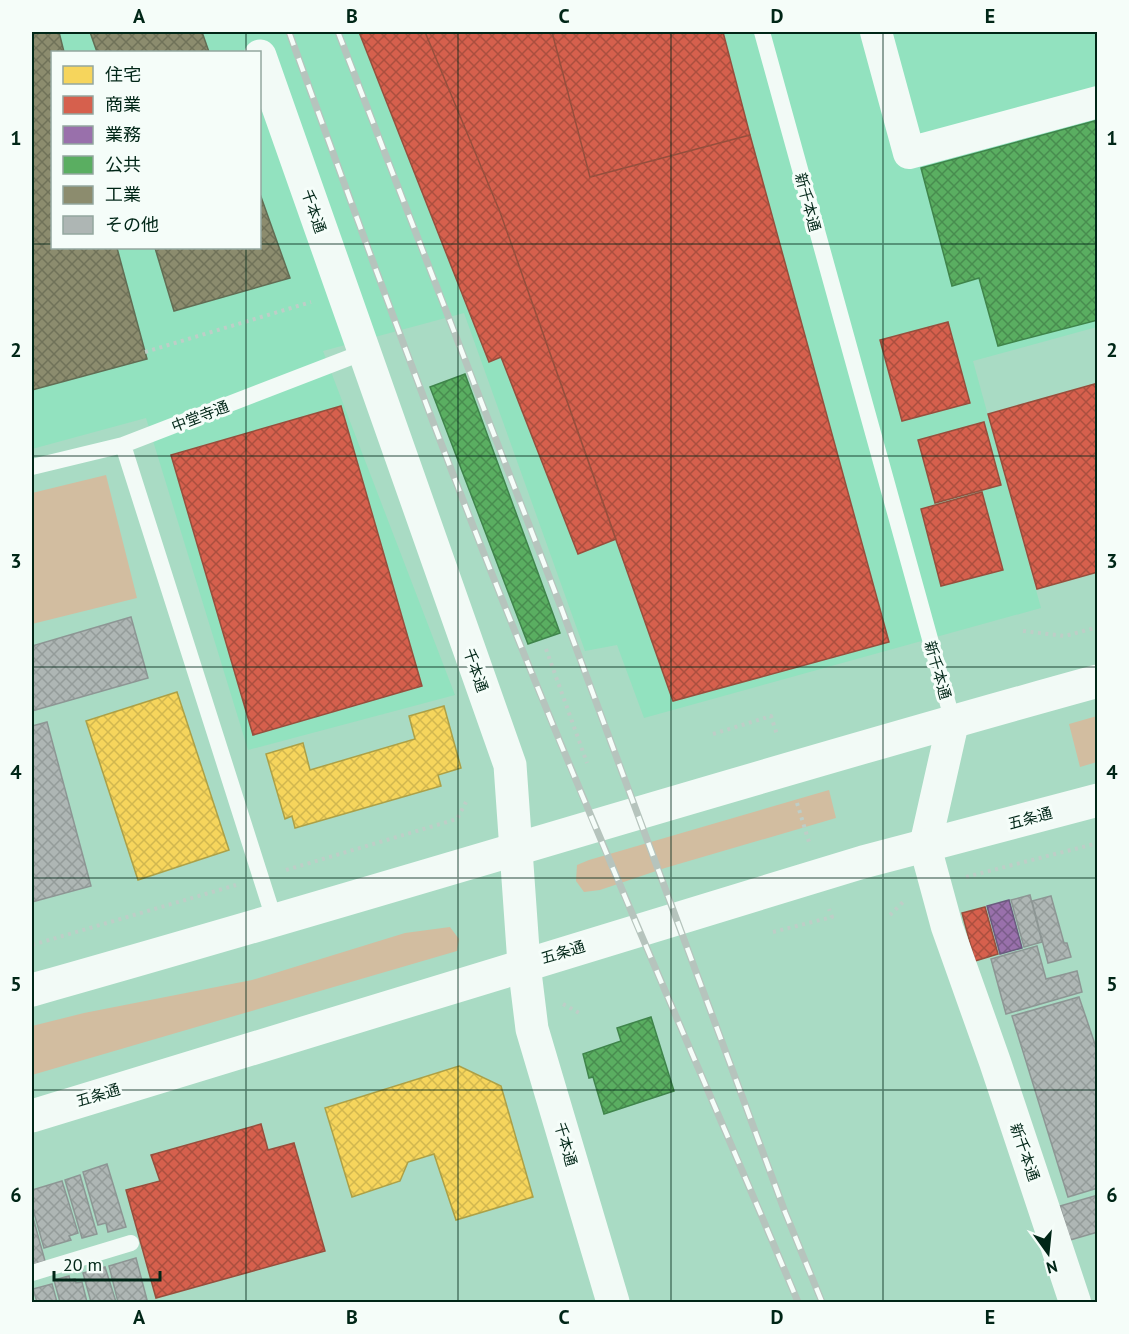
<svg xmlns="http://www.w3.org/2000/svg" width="1129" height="1334" viewBox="0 0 1129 1334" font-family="'PT Sans','Noto Sans JP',sans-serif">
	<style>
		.built { fill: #92e2bf; fill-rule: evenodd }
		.green { fill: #d2bda0 }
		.homes { fill: url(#homes-cross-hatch); stroke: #aca047; stroke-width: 1.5 }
		.shops { fill: url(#shops-cross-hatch); stroke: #964f3d; stroke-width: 1.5 }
		.offices { fill: url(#offices-cross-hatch); stroke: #6b5a7f; stroke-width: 1.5 }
		.public { fill: url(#public-cross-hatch); stroke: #3f854b; stroke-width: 1.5 }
		.industry { fill: url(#industry-cross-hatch); stroke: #626d54; stroke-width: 1.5 }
		.building { fill: url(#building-cross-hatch); stroke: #8d9694; stroke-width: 1.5 }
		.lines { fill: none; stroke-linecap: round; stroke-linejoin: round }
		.path { stroke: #becec7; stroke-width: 4; stroke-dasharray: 3 4.5; stroke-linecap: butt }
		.lane { stroke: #f2faf6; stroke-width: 16 }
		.street { stroke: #f2faf6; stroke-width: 32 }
		.secondary { stroke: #f2faf6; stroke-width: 33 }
		.highway { stroke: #f2faf6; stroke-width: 33 }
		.rail-casing { stroke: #b6c4bd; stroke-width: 7 }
		.rail { stroke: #f5fdf9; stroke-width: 4.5; stroke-dasharray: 14; stroke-linecap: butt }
		.grid { fill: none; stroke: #002617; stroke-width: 1.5; stroke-opacity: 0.55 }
		.labels { text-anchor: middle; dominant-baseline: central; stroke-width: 6; stroke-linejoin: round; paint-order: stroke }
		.street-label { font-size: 15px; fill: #002617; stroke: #f5fdf9 }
		.neatline { fill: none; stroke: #002617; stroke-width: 2 }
		.grid-label { font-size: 20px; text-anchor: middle; font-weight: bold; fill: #002617 }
	</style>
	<defs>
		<pattern id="homes-cross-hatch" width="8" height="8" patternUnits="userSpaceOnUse" patternTransform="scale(1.5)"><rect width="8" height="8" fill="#f6d55c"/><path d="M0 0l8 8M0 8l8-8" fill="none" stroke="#d1b74f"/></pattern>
		<pattern id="shops-cross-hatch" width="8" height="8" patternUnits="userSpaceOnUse" patternTransform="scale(1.5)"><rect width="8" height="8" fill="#d6604d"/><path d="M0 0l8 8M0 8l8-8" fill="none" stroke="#ab4f3f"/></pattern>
		<pattern id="offices-cross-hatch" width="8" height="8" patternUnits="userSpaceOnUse" patternTransform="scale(1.5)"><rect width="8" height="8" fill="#9970ab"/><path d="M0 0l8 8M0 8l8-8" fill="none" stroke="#7a5c8a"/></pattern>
		<pattern id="public-cross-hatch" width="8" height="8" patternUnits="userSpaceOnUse" patternTransform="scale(1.5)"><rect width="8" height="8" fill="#5aae61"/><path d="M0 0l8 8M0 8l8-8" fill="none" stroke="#488d4f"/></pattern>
		<pattern id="industry-cross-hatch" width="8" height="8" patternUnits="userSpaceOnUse" patternTransform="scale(1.5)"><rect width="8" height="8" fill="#8c8c6e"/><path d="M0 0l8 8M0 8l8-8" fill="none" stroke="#707259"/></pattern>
		<pattern id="building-cross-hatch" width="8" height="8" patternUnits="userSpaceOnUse" patternTransform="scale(1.5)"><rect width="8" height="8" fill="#aeb6b4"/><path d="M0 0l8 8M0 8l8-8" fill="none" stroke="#949c9a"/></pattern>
	</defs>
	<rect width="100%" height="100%" fill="#a9dbc4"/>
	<path class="built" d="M32,32H1097V327L973,361L1041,608L644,718L617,645L585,651L464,313L323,351L455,695L248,750L146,418L32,449ZM52,52H260V248H52Z"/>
	<path class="green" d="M106,475L137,598L32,624V493Z
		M1097,716V762L1080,767L1069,724Z
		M829,790L836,818L665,868L600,890L584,892L576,881L577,865L589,860Z
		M450,927L459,939L457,951L32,1075V1026L84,1013L252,980L405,933Z"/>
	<path class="homes" d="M177,692L229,850L138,880L86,721Z
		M444,706L461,768L438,775L441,786L295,828L292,816L285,819L266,754L303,743L310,770L415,739L409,716Z
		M459,1066L501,1086L533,1197L456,1220L434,1154L408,1162L400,1181L352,1197L325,1108Z"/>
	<path class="shops" d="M359,32H425L500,212L616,539L578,554L501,357L489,362Z
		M425,32H552L590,177L750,135L889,642L673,701L500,212Z
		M552,32H723L750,135L590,177Z
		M948,322L970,403L902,421L880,340Z
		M1098,383V572L1037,589L988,414Z
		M341,406L422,686L253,735L171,455Z
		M984,422L1001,485L935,503L918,440Z
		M982,492L1003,570L941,586L921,509Z
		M985,907L998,954L975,961L962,913Z
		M261,1124L268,1150L294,1143L325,1251L156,1298L126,1190L160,1181L151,1155Z"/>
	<path class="offices" d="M1009,900L1022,948L1000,954L987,906Z"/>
	<path class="public" d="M1098,120V320L998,346L979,278L952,286L921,168Z
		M465,374L560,633L528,644L430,387Z
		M651,1017L674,1091L604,1114L593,1077L589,1078L583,1054L621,1041L617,1028Z"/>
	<path class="industry" d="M32,32H59L64,52H52V248H117L147,359L32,390Z
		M90,32H202L209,52H97Z
		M260,194L290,278L174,311L155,248H260Z"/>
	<path class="building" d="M131,617L148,678L32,711V646Z
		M47,722L91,886L32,902V726Z
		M1030,895L1042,942L1024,947L1011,900Z
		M1051,896L1064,943H1067L1071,957L1048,963L1032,901Z
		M1037,946L1046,979L1077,971L1082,992L1006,1014L991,959Z
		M1079,997L1098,1053V1188L1068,1197L1012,1016Z
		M107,1164L126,1227L108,1232L106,1223L98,1225L83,1172Z
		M80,1175L97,1234L82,1238L65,1180Z
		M62,1181L78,1233L69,1236L71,1240L44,1248L32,1206V1190Z
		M1098,1195V1232L1070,1240L1060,1206Z
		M32,1214L45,1261L32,1265Z
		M136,1258L147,1300L137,1302H118L109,1266Z
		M105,1267L116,1302H91L83,1273Z
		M69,1276L70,1280L75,1279L76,1283L82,1282L87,1302H60L54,1280Z
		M52,1284L57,1302H37L33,1289Z"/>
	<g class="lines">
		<path class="path" d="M145,352L311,302
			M1023,631L1065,636L1098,627
			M546,649L587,763
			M713,734L771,716L777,735
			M797,803L809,842
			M286,870L457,819L466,802
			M966,877L1098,843
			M890,915L904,901
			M773,932L832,917L829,909
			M32,945L236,885
			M563,1004L581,1014"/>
		<path class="lane" d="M762,32L953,722
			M123,445L275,922
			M32,467L123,445L364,352
			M32,1273L131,1243"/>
		<path class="street" d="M876,32L909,153L1098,102
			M953,722L925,846L947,927L995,1062L1075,1302"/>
		<path class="secondary" d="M260,56L510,765L524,964L532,1029L613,1302"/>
		<path class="highway" d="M32,990C388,890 741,779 1098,681
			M32,1116L863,862L1098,800"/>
		<g class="rail-casing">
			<path id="rail" d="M289,32C361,230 433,428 512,624C603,852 703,1076 798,1302
				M338,32L562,610L785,1212L822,1302"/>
		</g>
		<use href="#rail" class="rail"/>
	</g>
	<path class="grid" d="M246,32V52M458,32V1302M671,32V1302M883,32V1302M32,244H52M260,244H1098M246,248V1302M32,456H1098M32,667H1098M32,878H1098M32,1090H1098"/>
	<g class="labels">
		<g class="street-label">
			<text transform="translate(808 202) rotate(75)">新千本通</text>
			<text transform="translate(314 211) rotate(71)">千本通</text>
			<text transform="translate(200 416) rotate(-21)">中堂寺通</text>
			<text transform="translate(476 670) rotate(71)">千本通</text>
			<text transform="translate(938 670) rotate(74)">新千本通</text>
			<text transform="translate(1030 818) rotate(-15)">五条通</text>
			<text transform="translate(563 952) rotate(-17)">五条通</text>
			<text transform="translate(98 1095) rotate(-17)">五条通</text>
			<text transform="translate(566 1144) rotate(74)">千本通</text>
			<text transform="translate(1025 1152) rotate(71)">新千本通</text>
		</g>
	</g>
	<rect width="1129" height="1334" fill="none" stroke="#f5fdf9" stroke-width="66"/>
	<rect x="51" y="51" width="210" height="198" fill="#f5fdf9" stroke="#93a79f" stroke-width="1.5"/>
	<rect x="63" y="66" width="30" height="18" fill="#f6d55c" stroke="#93a79f" stroke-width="1.5"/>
	<text x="105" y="81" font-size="18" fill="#002617">住宅</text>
	<rect x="63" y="96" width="30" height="18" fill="#d6604d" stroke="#93a79f" stroke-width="1.5"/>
	<text x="105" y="111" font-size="18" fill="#002617">商業</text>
	<rect x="63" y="126" width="30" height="18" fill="#9970ab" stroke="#93a79f" stroke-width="1.5"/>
	<text x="105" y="141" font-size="18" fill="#002617">業務</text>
	<rect x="63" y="156" width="30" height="18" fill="#5aae61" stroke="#93a79f" stroke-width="1.5"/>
	<text x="105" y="171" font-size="18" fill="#002617">公共</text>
	<rect x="63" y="186" width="30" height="18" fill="#8c8c6e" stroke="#93a79f" stroke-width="1.5"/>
	<text x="105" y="201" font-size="18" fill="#002617">工業</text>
	<rect x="63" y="216" width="30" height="18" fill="#aeb6b4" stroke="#93a79f" stroke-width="1.5"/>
	<text x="105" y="231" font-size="18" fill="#002617">その他</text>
	<g transform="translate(1048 1253) rotate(165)" stroke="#f5fdf9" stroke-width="4.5" paint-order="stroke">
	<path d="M0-4.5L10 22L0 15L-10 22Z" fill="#002617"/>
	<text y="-9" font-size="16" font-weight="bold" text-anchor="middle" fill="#002617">N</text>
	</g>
	<path d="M54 1271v9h106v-9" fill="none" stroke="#002617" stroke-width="3"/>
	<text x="63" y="1271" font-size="18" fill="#002617" stroke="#f5fdf9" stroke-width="4.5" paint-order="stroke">20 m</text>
	<rect x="33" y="33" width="1063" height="1268" class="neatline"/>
	<g class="grid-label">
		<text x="139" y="23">A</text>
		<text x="352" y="23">B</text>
		<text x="564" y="23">C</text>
		<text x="777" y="23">D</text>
		<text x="990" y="23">E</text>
		<text x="16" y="145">1</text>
		<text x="1112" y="145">1</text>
		<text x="16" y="357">2</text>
		<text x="1112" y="357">2</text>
		<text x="16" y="568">3</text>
		<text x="1112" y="568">3</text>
		<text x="16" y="779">4</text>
		<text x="1112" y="779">4</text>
		<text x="16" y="991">5</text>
		<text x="1112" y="991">5</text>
		<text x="16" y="1202">6</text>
		<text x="1112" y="1202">6</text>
		<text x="139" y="1324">A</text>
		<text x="352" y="1324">B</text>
		<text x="564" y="1324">C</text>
		<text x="777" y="1324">D</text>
		<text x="990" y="1324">E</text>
	</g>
</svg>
